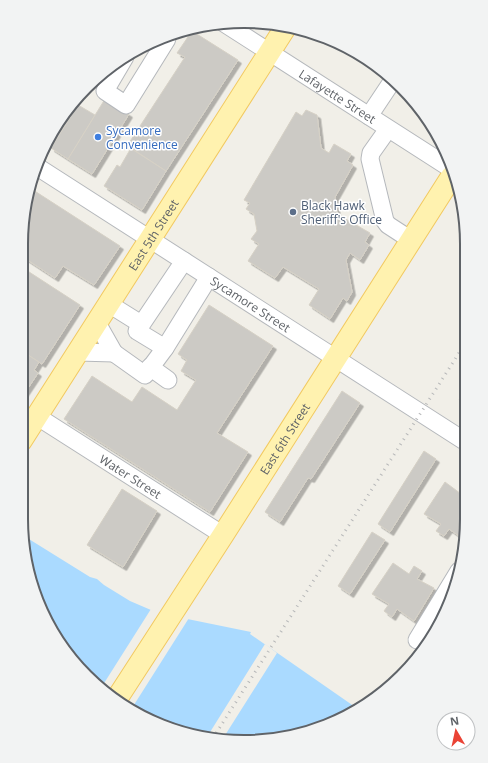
<svg xmlns="http://www.w3.org/2000/svg" width="488" height="763" viewBox="0 0 488 763" font-family="'Open Sans',sans-serif">
	<style>
		.water { fill: #aadaff }
		.pier { fill: #f1efe8 }
		.building { fill: #cccac5; stroke: #d6d1c6; filter: url(#shadow) }
		.lines { fill: none; stroke-linecap: round; stroke-linejoin: round }
		.minor-casing { stroke: #b5b8bc; stroke-width: 19 }
		.major-casing { stroke: #f2c960; stroke-width: 23 }
		.minor { stroke: #fff; stroke-width: 17 }
		.major { stroke: #fff2af; stroke-width: 21 }
		.rail { stroke: #b6b7b8; stroke-width: 3; stroke-dasharray: 1 5; stroke-linecap: butt }
		.shop-dot { fill: #3f7fe0; stroke: #fff; stroke-width: 1.5 }
		.service-dot { fill: #5c6f8a; stroke: #fff; stroke-width: 1.5 }
		.labels { text-anchor: middle; dominant-baseline: central; stroke-width: 3; stroke-linejoin: round; paint-order: stroke }
		.street-label { font-size: 12px; fill: #5f6368; stroke: #fff }
		.shop-label { font-size: 12px; fill: #366cbe; stroke: #fff; text-anchor: start }
		.service-label { font-size: 12px; fill: #4e5e75; stroke: #fff; text-anchor: start }
		.rim { fill: none; stroke: #5f6368; stroke-width: 2 }
	</style>
	<defs>
		<filter id="shadow"><feDropShadow dx="3.5" dy="3.5" stdDeviation="0" flood-color="#0004"/></filter>
	</defs>
	<rect width="100%" height="100%" fill="#f1efe8"/>
	<path class="water" d="M24,536L90,577L97,579L104,585L130,601L158,613L251,632L250,634L358,709L302,734L230,742L172,730L108,696L59,643L33,590Z"/>
	<path class="pier" d="M151,609L189,618L132,708L108,696L101,688Z
		M265,644L277,653L222,740L207,737Z"/>
	<path class="building" d="M192,31L238,60L166,171L127,146L185,57L177,53Z
		M105,99L129,114L92,174L68,159Z
		M78,105L95,115L68,159L51,148Z
		M306,110L317,115L321,148L329,153L334,144L351,154L347,161L353,165L335,197L337,214L370,233L365,242L369,245L360,260L350,253L346,260L352,292L347,301L343,298L330,319L309,305L319,289L283,267L275,278L248,261L259,244L251,239L257,231L254,214L246,209L250,203L244,200L296,112L302,116Z
		M131,148L166,171L142,210L104,186L117,165L120,167Z
		M30,188L120,246L94,285L63,266L55,278L23,257V215Z
		M23,268L80,305L42,364L22,351Z
		M209,305L273,346L217,433L248,452L210,512L64,419L92,376L132,402L142,387L177,410L196,380L181,371L187,360L178,354Z
		M22,351L39,362L34,370L38,373L22,397Z
		M466,389V405L459,400Z
		M342,391L360,403L311,479L308,478L280,522L265,512Z
		M424,451L436,459L390,532L378,524Z
		M445,482L461,494L465,487V540L449,529L444,536L436,531L441,524L424,514Z
		M122,489L157,511L123,567L87,545Z
		M372,532L385,540L350,594L338,586Z
		M393,563L409,574L414,566L422,571L417,579L434,588L414,621L397,609L392,617L384,611L389,604L372,594Z"/>
	<g class="lines">
		<g class="minor-casing">
			<g id="minor">
				<path id="s1" d="M224,23L450,168"/>
				<path d="M125,57L105,91L126,105L167,39"/>
				<path d="M369,116L393,80"/>
				<path d="M388,129L371,153L370,159L385,221L388,225L411,240"/>
				<path id="s2" d="M36,166L466,442"/>
				<path d="M184,261L137,331L165,348L209,277"/>
				<path d="M109,304L141,324"/>
				<path d="M78,352L114,353L97,323"/>
				<path d="M114,353L145,375L165,348"/>
				<path d="M150,367L168,380"/>
				<path id="s3" d="M38,417L223,535"/>
				<path d="M417,640L459,571"/>
			</g>
		</g>
		<g class="major-casing">
			<g id="major">
				<path id="s4" d="M21,441L285,28"/>
				<path id="s5" d="M116,700L223,535L452,176"/>
			</g>
		</g>
		<use href="#minor" class="minor"/>
		<use href="#major" class="major"/>
		<path class="rail" d="M213,738L466,342"/>
	</g>
	<circle class="shop-dot" cx="98" cy="137" r="4"/>
	<circle class="service-dot" cx="293" cy="212" r="4"/>
	<g class="labels">
		<g class="street-label">
			<text stroke="none"><textPath href="#s1" startOffset="135">Lafayette Street</textPath></text>
			<text stroke="none"><textPath href="#s4" startOffset="245">East 5th Street</textPath></text>
			<text stroke="none"><textPath href="#s2" startOffset="255">Sycamore Street</textPath></text>
			<text stroke="none"><textPath href="#s5" startOffset="311">East 6th Street</textPath></text>
			<text stroke="none"><textPath href="#s3" startOffset="110">Water Street</textPath></text>
		</g>
		<g class="shop-label">
			<text x="106" y="130">Sycamore<tspan x="106" dy="14">Convenience</tspan></text>
		</g>
		<g class="service-label">
			<text x="301" y="205">Black Hawk<tspan x="301" dy="14">Sheriff's Office</tspan></text>
		</g>
	</g>
	<path d="M0 0H488V763H0ZM244 28H244A216 216 0 0 1 460 244V519A216 216 0 0 1 244 735H244A216 216 0 0 1 28 519V244A216 216 0 0 1 244 28Z" fill="#f2f3f3" fill-rule="evenodd"/>
	<path class="rim" d="M244 28H244A216 216 0 0 1 460 244V519A216 216 0 0 1 244 735H244A216 216 0 0 1 28 519V244A216 216 0 0 1 244 28Z"/>
	<g transform="translate(456 731) rotate(351)"><circle r="19" fill="#ffffff" stroke="#bfc1c3"/>
	<path d="M0-3L7 15L0 10L-7 15Z" fill="#ea4335"/>
	<text y="-6" font-size="11" font-weight="bold" text-anchor="middle" fill="#5f6368">N</text>
	</g>
</svg>
